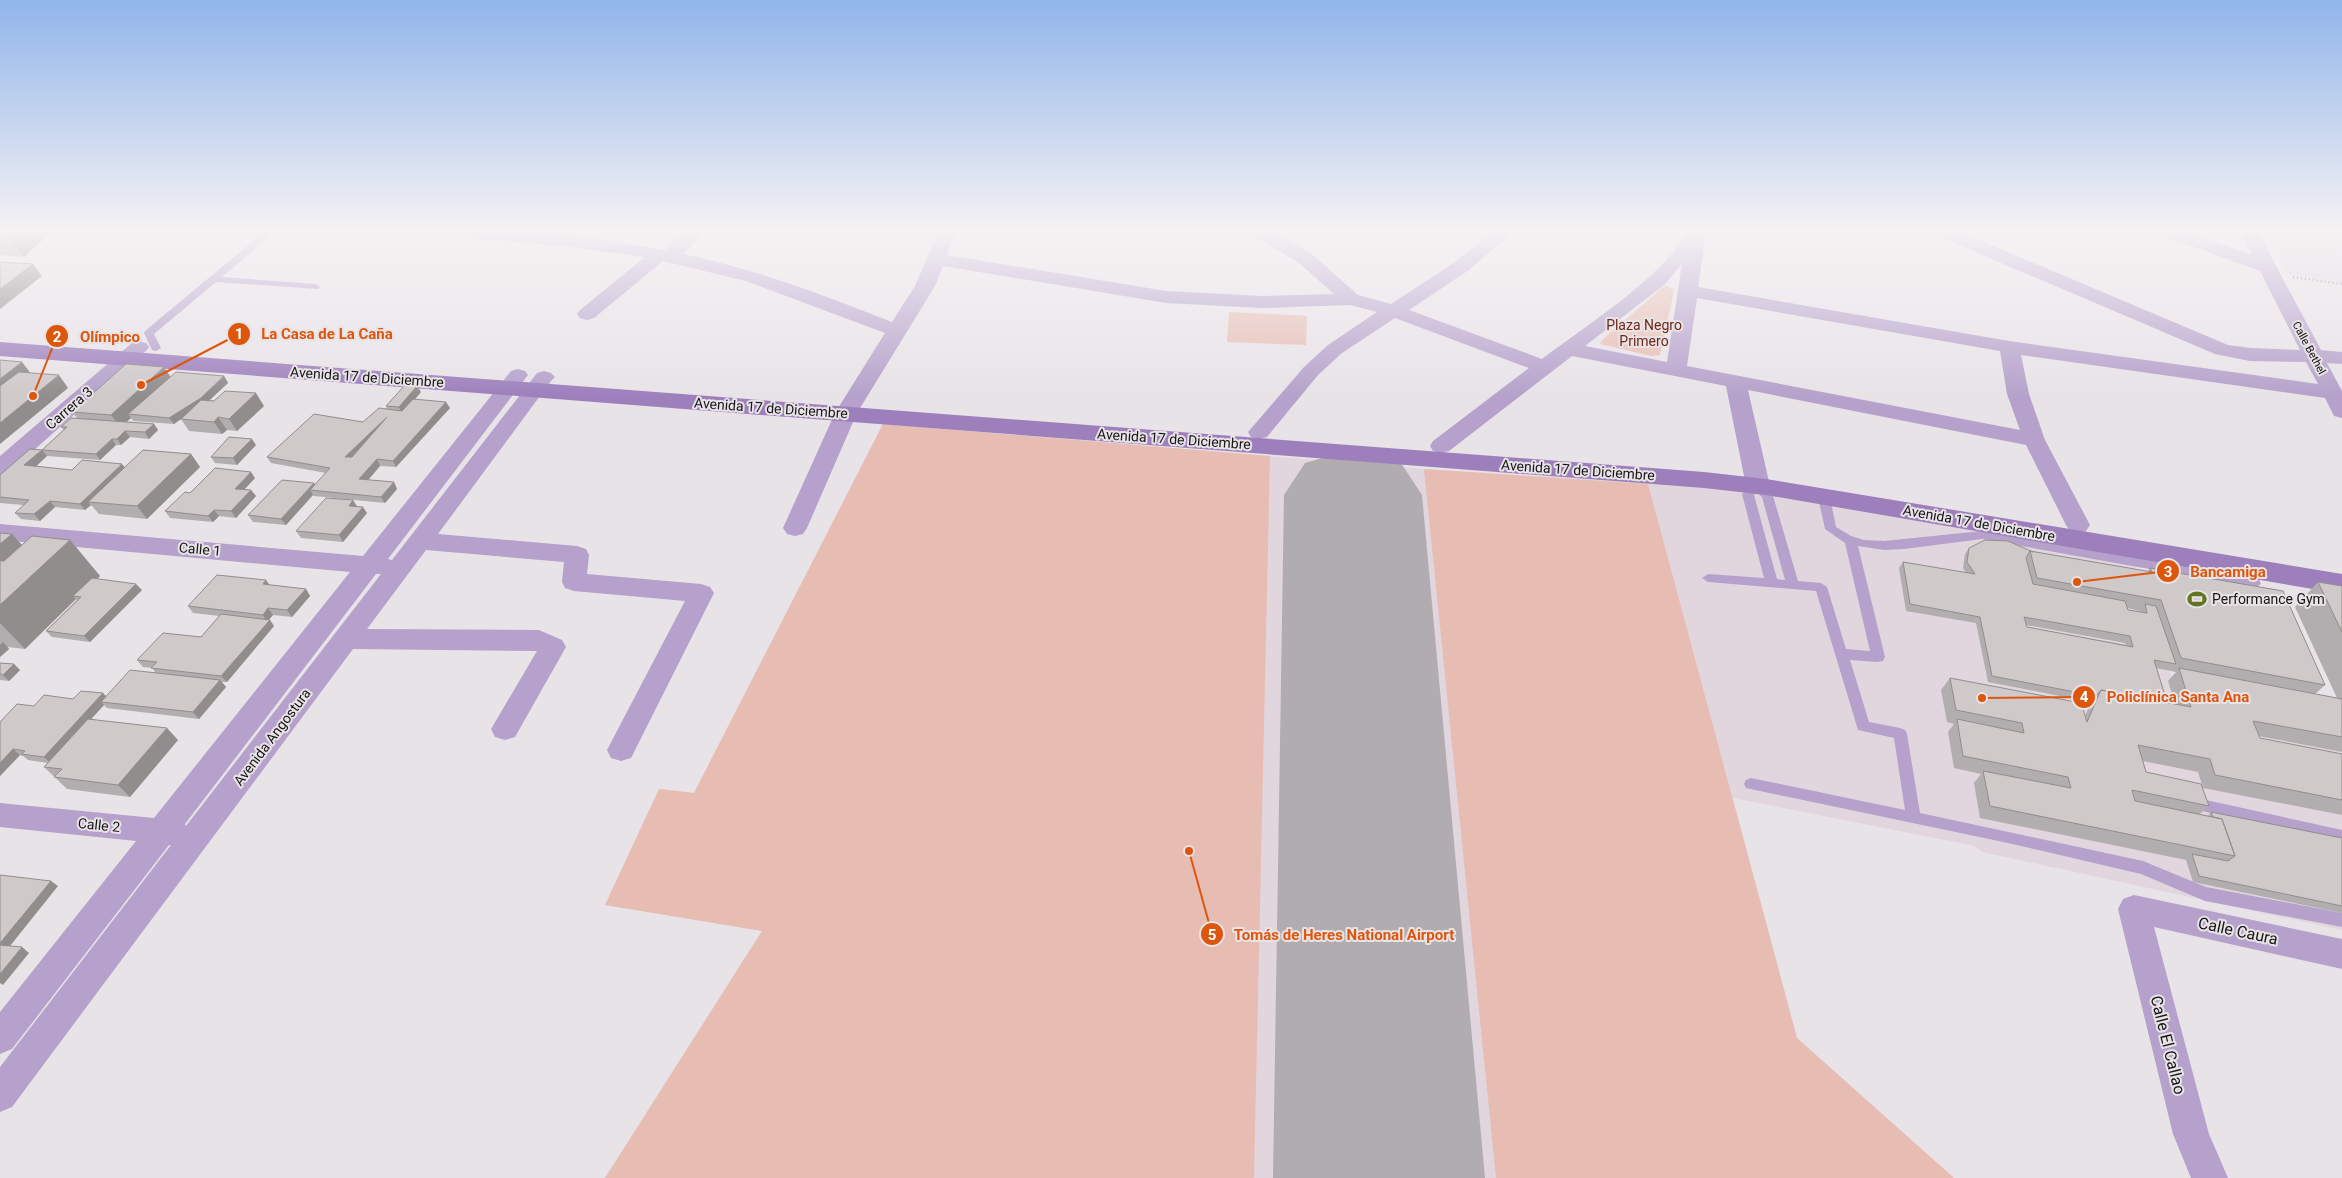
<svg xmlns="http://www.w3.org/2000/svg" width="2342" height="1178" viewBox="0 0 2342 1178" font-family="Roboto,sans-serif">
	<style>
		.built { fill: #e1d6de }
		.green { fill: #e7bdb3 }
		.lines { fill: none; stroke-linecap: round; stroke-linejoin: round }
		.runway { fill: #b0acaf; fill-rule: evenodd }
		.path { stroke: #787477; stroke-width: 2.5; stroke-dasharray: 1 3; stroke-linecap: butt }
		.lane { fill: #b5a1cb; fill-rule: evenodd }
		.street { fill: #b5a1cb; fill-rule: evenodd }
		.secondary { fill: #9d7fbc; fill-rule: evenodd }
		.wall { fill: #b2adae; fill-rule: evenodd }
		.shaded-wall { fill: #918d8d }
		.building { fill: #cfc9ca; stroke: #918d8d; fill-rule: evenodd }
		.labels { text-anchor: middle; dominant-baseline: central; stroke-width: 4; stroke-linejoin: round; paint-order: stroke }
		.far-street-label { font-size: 11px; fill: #161415; stroke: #e8e3e7 }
		.park-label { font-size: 14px; fill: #712718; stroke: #e8e3e7 }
		.street-label { font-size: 14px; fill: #161415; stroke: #e8e3e7 }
		.poi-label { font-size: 14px; fill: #161415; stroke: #e8e3e7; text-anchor: start }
		.near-street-label { font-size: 16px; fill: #161415; stroke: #e8e3e7 }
		.leader { fill: none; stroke: #de560c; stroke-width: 2 }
		.callout-dot { fill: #de560c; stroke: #e8e3e7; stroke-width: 2 }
		.mark-label { font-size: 15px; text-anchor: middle; font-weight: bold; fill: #fff }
		.callout-label { font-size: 15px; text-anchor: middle; font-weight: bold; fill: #de560c; stroke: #e8e3e7; stroke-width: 4; stroke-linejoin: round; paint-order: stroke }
	</style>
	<rect width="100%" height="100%" fill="#e8e3e7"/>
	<path class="built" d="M2264,232H2342V282L2286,274Z
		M883,424L1424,469L1724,488L2131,554L2173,682L2342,714V930L1982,852L1975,846L1733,798L1797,1038L1954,1178H605L762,931L605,905L659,789L694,793Z"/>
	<path class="green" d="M1666,286L1673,288L1674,291L1660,355L1651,356L1600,344L1601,341L1663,287Z
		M1229,312L1307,316L1306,345L1227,342Z
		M883,424L1270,456L1254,1178H605L762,931L605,905L659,789L694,793Z
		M1424,469L1648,484L1797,1038L1954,1178H1496Z"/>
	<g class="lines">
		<path class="runway" d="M1353,449L1401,463L1422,495L1485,1178H1273L1284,495L1305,463Z"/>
		<path class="path" d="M2293,277L2342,284"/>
		<path class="lane" d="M264,232H275L222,277L315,284L320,287L318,289L216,282L154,334L161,348L156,351L152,350L144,333L145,331Z
			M1758,482L1762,483L1773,496L1798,581L1821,583L1827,587L1846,649L1870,651L1845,543L1825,529L1818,497L1824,493L1830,497L1836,527L1851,536L1864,540L1884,541L1982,531L2246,578L2243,569L2245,566H2253L2261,584L2255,588L1982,539L1904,549L1884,550L1858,546L1885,657L1883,661L1878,662L1850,660L1869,722L1900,728L1905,730L1907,734L1920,813L2143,861L2206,887L2342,913V927L2205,901L2141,874L2008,843L1746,788L1744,784L1746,780L1751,778L1905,810L1894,738L1858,730L1816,591L1708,582L1702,578L1708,574L1764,578L1742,494ZM1757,493L1762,497L1785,580L1777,579L1754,495Z
			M2206,800L2342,830V842L2206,812L2201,810L2199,806L2201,802Z"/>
		<path class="street" d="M452,232H537L598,239L665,250L684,232H704L683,254C755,269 824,295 892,322L915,286L938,232H956L947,255L1166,291L1262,296L1334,294L1299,263L1255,236L1252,232H1274L1313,255L1358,295L1391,304L1455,262L1493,232H1513L1469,270L1409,310L1542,359C1588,324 1658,281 1688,232H1706L1698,287L2009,341L2318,384L2306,362L2250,361L2215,354L1938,236L1935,232H1960L2228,345L2250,348L2300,350L2260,271L2164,236L2161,232H2187L2252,255L2240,232H2258L2321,350L2342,352V364L2327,363L2342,391V418L2334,416L2325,398L2021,355L2029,394L2045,440L2090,525L2086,531L2078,533L2070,531L2066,525L2026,445L1748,390L1770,486L1766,491L1758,494L1750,491L1746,486L1726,386L1572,356L1449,451L1441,453L1433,451L1430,446L1433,441L1529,368L1395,318L1342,353L1318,375L1267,437L1259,439L1251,437L1248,432L1304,367L1328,345L1377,312L1350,305L1262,308L1166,303L943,266L935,286L857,413L807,528L803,534L795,536L787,534L783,528L835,413L885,333L746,281L663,261L594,318L587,320L580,318L577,314L580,310L645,257L564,246L461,237L455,236ZM1682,264L1667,362L1585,346L1664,285ZM1697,298L2000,351L2007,394L2020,430L1687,366Z
			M139,341L146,343L149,347L146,351L8,473L0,475V456L132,343Z
			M518,369L525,371L528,375L388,559L392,560L537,373L544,371L551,373L555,377L551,381L438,534L577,546L586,549L589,555L587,574L701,584L710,587L714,593L631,758L621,761L611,758L607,750L685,601L574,591L565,588L562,582L564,562L426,550L367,629L539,630L562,640L566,647L515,737L505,740L495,737L491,729L537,651L353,649L12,1107L0,1112V1067L171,845H169L12,1049L0,1054V1012L136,841L0,827V803L154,818L350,572L0,540V524L363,556L511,371ZM376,574H381L186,826L185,824Z
			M2134,895L2342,939V969L2154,927L2209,1134L2228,1178H2191L2173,1134L2118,909L2123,899Z"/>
		<path class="secondary" d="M0,342L1704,472L1766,479L2342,574V594L1766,495L1704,488L0,356Z"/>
	</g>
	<path class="wall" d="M0,232H51L24,257L0,255Z
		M224,376L228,383L209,401L264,406L237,431L227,430L222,434L189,431L181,419L174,424L133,421L131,418L126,422L154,424L158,430L149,439L130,437L121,445H116L100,460L47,456L42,450L64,430L61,427L77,418L72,412L171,377Z
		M421,392L415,399L450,408L396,467L380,466L368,480L394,482L397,489L385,503L314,496L313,495L286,525L253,522L248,515L315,484L326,473L271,463L267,457L363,422L387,409L386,406Z
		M256,445L237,465L215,463L211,457Z
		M42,450L47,456L36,466L72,470L125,467L191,454L200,467L147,519L99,514L91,505L85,510L55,507L40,521L21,519L15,513L24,505L0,503V475Z
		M255,478L245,489L251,490L256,496L236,518L219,516L213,522L170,518L165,511L190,493Z
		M353,500L357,506L367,513L343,542L301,538L296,531Z
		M0,533L12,534L22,545L70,540L100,576L97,579L142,590L90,642L52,637L46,631L77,600L76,599L25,649L8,647L9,649L0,657Z
		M1969,548L2033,552L2147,572L2150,568L2325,685L2315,694L2337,698L2295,607L2318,582L2342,586V752L2259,736L2260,738L2342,754V815L2203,788L2198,772L2143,761L2146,772L2209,806L2200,814L2208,816L2211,812L2342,838V913L2193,882L2186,860L1980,818L1974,783L1981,774L1954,768L1948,732L1954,724L1947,722L1941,690L1950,678L2085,716L2091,702L1988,682L1976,623L1906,611L1899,568L1903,562L1966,573L1963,568L1965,554ZM2127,608L2140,611V612L2128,610ZM2026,625L2125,643L2126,645L2027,627ZM2156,668L2176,672L2168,681L2175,704L2167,702Z
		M270,585L306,589L310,596L292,617L273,615L269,619L274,626L227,682H222L226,687L199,719L107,708L104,705L91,719L178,740L130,797L67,789L44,767L48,763L28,760L23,756L20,755L0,776L2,719L34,706L73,699L106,696L156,673L152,668L143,667L137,660L201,637L220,616L193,613L188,606Z
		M0,663L14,664L20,670L9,681L0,680Z"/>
	<path class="shaded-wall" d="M6,232H51L24,257Z
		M33,264L42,276L0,309V289Z
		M22,362L32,375L0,399V379Z
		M164,367L172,379L128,414L131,418L121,427L111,415Z
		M59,375L68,388L0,444V423Z
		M224,376L228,383L205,404L181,419L174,424L169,418Z
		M417,386L421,392L402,414L399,407Z
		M256,393L264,406L237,431L229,419Z
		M446,402L450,408L396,467L393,461Z
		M218,417L227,430L222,434L214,422Z
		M387,417L349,463L345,457Z
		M154,424L158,430L149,439L145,432Z
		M125,431L130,437L121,445L117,439Z
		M112,439L116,445L100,460L96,454Z
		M252,439L256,445L237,465L233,458Z
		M42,450L47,456L30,472L24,465Z
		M191,454L200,467L147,519L137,506Z
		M377,459L380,466L363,486L359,479Z
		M122,464L127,470L88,502L91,505L85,510L80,504Z
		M251,472L255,478L239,495L235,489Z
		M394,482L397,489L385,503L381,497Z
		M314,483L318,489L310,490L313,495L286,525L281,519Z
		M251,490L256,496L236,518L231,511Z
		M353,500L357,507L349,506Z
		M50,501L55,507L40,521L34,514Z
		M363,507L367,513L343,542L339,535Z
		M214,510L219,516L213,522L208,516Z
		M12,534L41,567L70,540L100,576L79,597L73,596L76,599L25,649L0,623V544Z
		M266,580L271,587L263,584Z
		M136,584L142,590L90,642L84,636Z
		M306,589L310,596L292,617L287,610Z
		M268,608L273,615L267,622L263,615Z
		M270,620L274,626L227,682L221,676Z
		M3,642L9,649L0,657V645Z
		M14,664L20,670L9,681L3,675Z
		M220,680L226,687L199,719L193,712Z
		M103,693L109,699L101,702L104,705L51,763L44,757Z
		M167,728L178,740L130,797L118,785Z
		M13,749L20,755L0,776V763Z
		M51,881L58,886L6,951L0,946V943Z
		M22,947L29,953L3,985L0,983V974Z"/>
	<path class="building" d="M0,262L33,264L0,289Z
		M0,360L22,362L0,379Z
		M126,364L164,367L111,415L72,412Z
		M19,372L59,375L0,423V386Z
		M176,372L224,376L201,398L169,418L128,414Z
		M405,385L417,386L399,407L386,406Z
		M225,391L256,393L229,419L218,417L214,422L181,419L201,400L214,401Z
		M413,399L446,402L393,461L377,459L359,479L394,482L381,497L310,490L330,468L267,457L314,414L363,422L379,408L402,411ZM387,417L352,457H345Z
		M71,418L154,424L145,432L125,431L117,439H112L96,454L42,450L67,427H61Z
		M229,437L252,439L233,458L211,457Z
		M30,449L42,450L24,465L72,470L82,460L122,464L80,504L50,501L34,514L15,513L29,500L0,497V475Z
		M143,450L191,454L137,506L88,502Z
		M215,468L251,472L235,489L251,490L231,511L214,510L208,516L165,511L185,492L190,493Z
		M282,480L314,483L281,519L248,515Z
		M326,498L353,500L349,506L363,507L339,535L296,531Z
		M0,533L12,534L0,544Z
		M32,536L70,540L0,605V561H4Z
		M1985,540L2008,541L2033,552L2030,551L2026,558L2033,584L2125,601L2128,610L2147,613L2145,604L2156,606L2176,664L2154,660L2167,702L2101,690L2096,696L1992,676L1980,617L1910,604L1903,562L1975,574L1967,562L1969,548ZM2024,617L2130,636L2133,647L2027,627Z
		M2030,551L2152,572L2150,568L2283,591L2325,685L2181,658L2161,600L2037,578Z
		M217,575L266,580L263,584L306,589L287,610L268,608L263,615L188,606Z
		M92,578L136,584L84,636L46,631L81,597L73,596Z
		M2318,582L2342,586V632Z
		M221,614L270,620L221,676L151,668L157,662L137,660L163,633L201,637Z
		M0,663L14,664L3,675L0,674Z
		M2179,668L2342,699V737L2253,721L2260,738L2342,754V800L2215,775L2210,759L2138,745L2146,772L2201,784L2209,806L2132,790L2135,801L2222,819L2235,856L1990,806L1983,771L2071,788L2068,777L1963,756L1957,719L2024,733L2022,723L1956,710L1950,678L2081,703L2087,722L2101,690L2191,707Z
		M130,670L220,680L193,712L101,702Z
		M81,691L103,693L44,757L21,754L25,751L13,749L0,763V722L17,704L34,706L44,695L73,699Z
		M88,719L167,728L118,785L54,777L62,769L44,767Z
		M2211,812L2342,838V906L2199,876L2192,854L2228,861L2235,856L2222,819L2213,817Z
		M0,875L51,881L0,943Z
		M0,945L22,947L0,974Z"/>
	<linearGradient id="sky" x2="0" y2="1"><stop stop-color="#91b5ea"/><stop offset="0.58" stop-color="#f5f2f4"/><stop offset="1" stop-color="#f5f2f4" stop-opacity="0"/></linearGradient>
	<rect width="2342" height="397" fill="url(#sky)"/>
	<defs>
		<g id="stadium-bare" transform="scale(1.5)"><path d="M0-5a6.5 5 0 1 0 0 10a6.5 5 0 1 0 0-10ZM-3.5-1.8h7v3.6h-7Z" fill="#647522" stroke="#e8e3e7" stroke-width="2.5" paint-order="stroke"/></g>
	</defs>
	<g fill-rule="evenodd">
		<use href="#stadium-bare" x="2197" y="599"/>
	</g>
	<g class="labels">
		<g class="far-street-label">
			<text transform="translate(2309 348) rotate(62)">Calle Bethel</text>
		</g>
		<g class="park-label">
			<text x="1644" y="325">Plaza Negro<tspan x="1644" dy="16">Primero</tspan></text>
		</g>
		<g class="street-label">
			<text transform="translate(367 377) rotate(4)">Avenida 17 de Diciembre</text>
			<text transform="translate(69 408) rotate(-41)">Carrera 3</text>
			<text transform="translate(771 408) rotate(4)">Avenida 17 de Diciembre</text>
			<text transform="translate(1174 439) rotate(4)">Avenida 17 de Diciembre</text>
			<text transform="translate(1578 470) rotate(4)">Avenida 17 de Diciembre</text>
			<text transform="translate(1979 523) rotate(10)">Avenida 17 de Diciembre</text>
			<text transform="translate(200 549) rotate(5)">Calle 1</text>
			<text transform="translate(272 737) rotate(-53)">Avenida Angostura</text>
			<text transform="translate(99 825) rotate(6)">Calle 2</text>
		</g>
		<g class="poi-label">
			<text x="2212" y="599">Performance Gym</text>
		</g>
		<g class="near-street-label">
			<text transform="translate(2238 931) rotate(12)">Calle Caura</text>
			<text transform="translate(2168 1045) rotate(76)">Calle El Callao</text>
		</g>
	</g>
	<path class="leader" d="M141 385L239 334M33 396L57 336M2077 582L2168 571M1982 698L2084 697M1189 851L1212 934"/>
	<g class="callout-dot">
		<circle cx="141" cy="385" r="5"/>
		<circle cx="33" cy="396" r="5"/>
		<circle cx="2077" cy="582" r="5"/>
		<circle cx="1982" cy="698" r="5"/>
		<circle cx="1189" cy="851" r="5"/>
		<circle cx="239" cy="334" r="12"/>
		<circle cx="57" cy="336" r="12"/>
		<circle cx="2168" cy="571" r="12"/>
		<circle cx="2084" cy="697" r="12"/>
		<circle cx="1212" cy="934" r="12"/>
	</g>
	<g class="mark-label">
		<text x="239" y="339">1</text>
		<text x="57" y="342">2</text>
		<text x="2168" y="577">3</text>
		<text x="2084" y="702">4</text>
		<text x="1212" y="940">5</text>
	</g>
	<g class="callout-label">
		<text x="327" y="339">La Casa de La Caña</text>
		<text x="110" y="342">Olímpico</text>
		<text x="2228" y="577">Bancamiga</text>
		<text x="2178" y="702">Policlínica Santa Ana</text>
		<text x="1344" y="940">Tomás de Heres National Airport</text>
	</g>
</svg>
